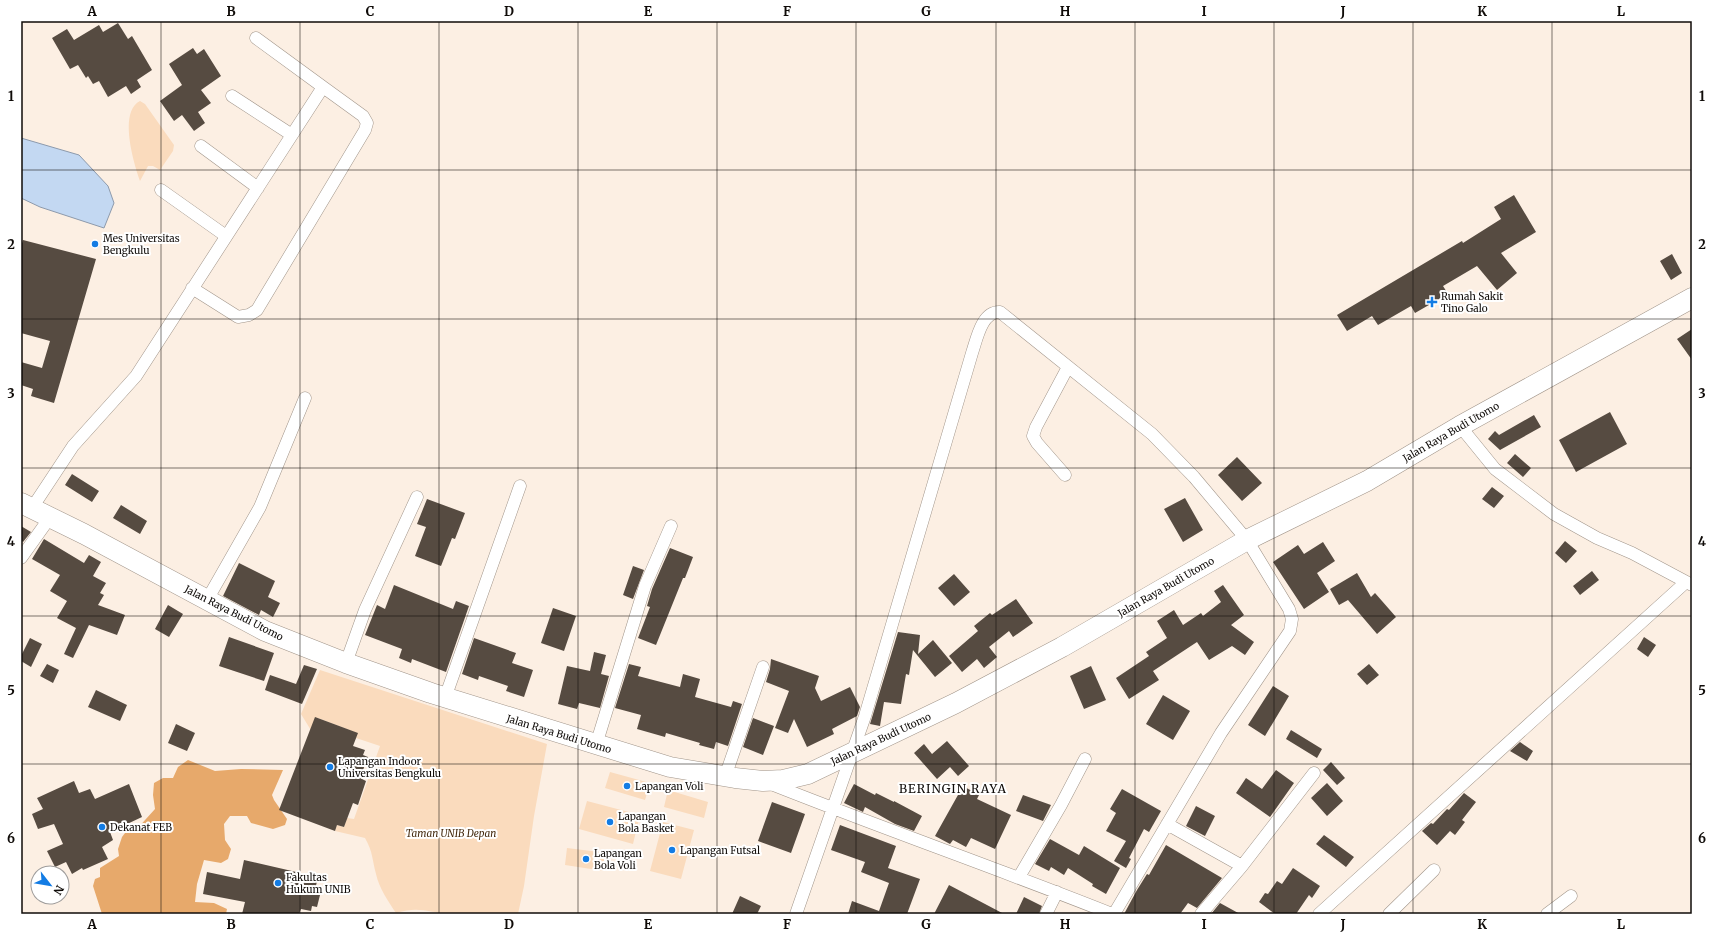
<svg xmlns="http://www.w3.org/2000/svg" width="1713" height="935" viewBox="0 0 1713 935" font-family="Merriweather,serif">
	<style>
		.green { fill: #fadbbd }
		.forest { fill: #e7a96b }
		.water { fill: #c3d8f2; stroke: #8d9aac }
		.building { fill: #564b41 }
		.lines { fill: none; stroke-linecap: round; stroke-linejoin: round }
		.minor-casing { stroke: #a1958a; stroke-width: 13 }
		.trunk-casing { stroke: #a1958a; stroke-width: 21 }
		.minor { stroke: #fff; stroke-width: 12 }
		.trunk { stroke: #fff; stroke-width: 20 }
		.grid { fill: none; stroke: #0f0b08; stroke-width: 1; stroke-opacity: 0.55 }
		.poi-dot { fill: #137ce4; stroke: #fff; stroke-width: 1.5 }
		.labels { text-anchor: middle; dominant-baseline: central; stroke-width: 4; stroke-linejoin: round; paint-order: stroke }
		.poi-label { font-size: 10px; fill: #0f0b08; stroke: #fff; text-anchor: start }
		.street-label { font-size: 10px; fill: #0f0b08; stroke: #fff }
		.park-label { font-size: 10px; font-style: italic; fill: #442a0f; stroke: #fff }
		.quarter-label { font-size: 12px; letter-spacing: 1px; fill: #0f0b08; stroke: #fff }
		.neatline { fill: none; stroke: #0f0b08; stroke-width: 1.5 }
		.grid-label { font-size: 13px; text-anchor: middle; font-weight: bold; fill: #0f0b08 }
	</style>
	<rect width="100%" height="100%" fill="#fcefe3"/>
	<path class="green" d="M140,101L145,104L174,145L173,151L160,170L153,166H148L140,181C134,164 118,112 140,101Z
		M320,670L547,744L534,816L524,886L518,914C495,914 471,916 449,914C427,912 419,906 396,913C388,901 379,888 376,874C372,859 373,852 365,838L335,831L337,825L344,827L347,818L354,819L380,746L356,738L357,733L318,718L312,732L301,714Z
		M610,772L650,783L645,800L605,788Z
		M668,790L708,802L704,818L664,807Z
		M587,801L640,815L633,844L579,829Z
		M663,822L694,830L681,879L650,871Z
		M567,848L607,853L604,871L565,865Z"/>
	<path class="forest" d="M188,760L215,771L241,769L283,770L272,795L274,800L287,819L285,825L273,829L251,823L247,816H230L224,824L225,840L231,849L228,859L221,863L204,860L197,884L195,902L214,903L227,909L226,914H102L93,886L95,879L100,877V868L119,856L118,849L122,837L125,833L136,830L155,809L153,795L154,783L163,778H173L178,767Z"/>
	<path class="water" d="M21,138L79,155L108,186L114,203L104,228L40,207L21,198Z"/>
	<path class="building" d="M118,23L128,39L132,36L152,70L137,80L141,87L131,94L126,86L108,97L99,81L93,84L88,76L86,78L78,65L70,69L52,38L67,29L74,40L99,25L103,32Z
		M193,48L197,54L204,49L221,76L201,90L211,103L198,112L205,123L194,131L182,115L174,121L160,101L182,85L169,64Z
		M1514,195L1536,232L1501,253L1517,273L1497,290L1477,266L1443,286L1448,294L1415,313L1411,306L1378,325L1372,316L1347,331L1337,315L1462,241L1463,243L1501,219L1494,207Z
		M23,240L96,259L54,403L31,396L33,389L21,385V362L42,368L50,341L21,333V247Z
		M1672,254L1682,273L1671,280L1660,261Z
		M1692,329V360L1677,339Z
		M1610,412L1627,444L1576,472L1559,440Z
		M1534,415L1541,427L1500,450L1488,439L1495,431L1499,435Z
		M1515,454L1531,468L1523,477L1507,463Z
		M1237,457L1262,483L1242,501L1218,475Z
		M72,474L99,491L92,502L65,485Z
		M1492,487L1504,496L1494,508L1482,499Z
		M1185,498L1203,530L1183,542L1164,509Z
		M427,499L465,513L455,539L452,538L441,566L415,556L426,527L417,524Z
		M121,505L147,521L140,534L113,518Z
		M21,526L31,532L23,542L21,540Z
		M44,539L84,563L89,555L101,562L93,576L106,583L100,593L104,595L98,605L125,615L117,635L89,625L73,658L64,654L76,628L57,618L67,601L50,591L60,575L32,559Z
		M1565,541L1577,551L1566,563L1555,553Z
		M1323,542L1335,561L1317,573L1329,592L1304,609L1273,562L1298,545L1304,554Z
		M670,548L693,557L685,578H683L656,645L638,638L650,607L647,606L652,589Z
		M239,563L275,581L268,597L280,603L273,617L261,610L259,615L223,596Z
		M633,566L644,570L633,599L623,595Z
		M1592,571L1599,580L1580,595L1573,586Z
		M1357,573L1371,597L1375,593L1396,617L1377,634L1348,600L1339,605L1330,589Z
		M954,574L970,592L954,606L938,588Z
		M394,585L453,609L456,601L469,606L446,672L412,659L411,663L399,658L402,649L365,635L377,605L385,609Z
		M1223,585L1244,615L1231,625L1254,642L1245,655L1232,646L1209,660L1197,642L1153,671L1159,680L1129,699L1116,678L1149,656L1146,652L1167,638L1157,621L1174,610L1183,625L1201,613L1203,616L1221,602L1214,591Z
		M1016,599L1033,623L1013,637L1009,631L989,647L997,657L984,668L977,659L962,672L949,656L978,631L974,626L990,613L992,615Z
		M168,605L183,614L169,637L155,629Z
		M553,608L576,616L564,651L541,643Z
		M898,632L920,635L918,654L933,640L952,663L935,677L913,650L909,675L906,674L901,704L884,702L880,726L870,724Z
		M229,637L274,653L264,681L219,666Z
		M1644,637L1656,645L1648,657L1637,649Z
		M30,638L42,644L31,667L21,661V656Z
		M474,638L516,653L512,663L533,670L524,697L506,691L508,686L479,676L478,680L462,674Z
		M594,652L606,655L601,674L609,676L600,708L579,703L577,709L558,704L567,666L590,671Z
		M771,659L819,676L815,688L821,701L850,687L860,707L857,716L832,729L834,734L807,747L794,719L788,733L775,728L789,691L766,682L770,669Z
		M47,664L59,670L53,683L40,676Z
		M629,664L641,667L638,676L680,687L683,674L700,679L695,697L731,707L733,701L742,704L728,746L716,742L714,749L699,745L700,743L666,733L665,737L637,729L641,715L615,708Z
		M1369,664L1379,675L1367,685L1357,674Z
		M304,665L317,669L302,704L265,690L270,675L296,684Z
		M1091,666L1106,700L1084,709L1070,676Z
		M1273,686L1289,696L1265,736L1248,725Z
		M96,690L127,705L120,721L88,707Z
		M1163,695L1190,711L1173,740L1146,724Z
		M315,717L358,733L353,746L365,750L363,755L368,757L360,778L366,781L358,805L353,803L344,827L337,825L335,831L279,810Z
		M753,718L774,726L763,755L743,747Z
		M176,724L195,733L187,751L168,743Z
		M1291,730L1322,749L1317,758L1286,739Z
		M947,741L969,766L958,776L950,767L937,779L914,753L924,744L932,754Z
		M1520,742L1533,751L1527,761L1510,751Z
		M1331,762L1345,778L1337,785L1323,770Z
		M1276,770L1294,783L1270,817L1236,793L1246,778L1262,789Z
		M74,781L79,793L90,789L95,799L129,784L142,817L110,832L113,840L102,847L108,859L83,870L82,868L72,874L66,862L55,867L47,851L63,844L54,824L38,829L32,814L43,809L37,798Z
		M1327,783L1343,801L1327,816L1311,798Z
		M854,784L875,795L876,793L894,802V801L922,816L914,831L895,824L865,807L863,812L844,803Z
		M963,786L979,795L977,799L1011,815L995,849L971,838L966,847L953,840L950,844L935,836Z
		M1122,789L1161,811L1149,832L1144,829L1129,858L1131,859L1126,868L1114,861L1126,841L1106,831L1116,813L1110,809Z
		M1464,793L1476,802L1462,820L1465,822L1455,835L1450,831L1437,845L1422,831L1431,823L1433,824L1447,809L1449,810Z
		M1023,795L1051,805L1043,821L1016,811Z
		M772,802L805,814L791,853L758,841Z
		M1196,806L1215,816L1205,836L1186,826Z
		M840,825L896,846L888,868L920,879L907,914H848L852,901L879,911L889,883L861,872L865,862L831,850Z
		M1324,835L1354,857L1346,867L1316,844Z
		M1050,839L1079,855L1084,846L1120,868L1106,894L1092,886L1093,884L1068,868L1064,875L1051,867L1049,871L1035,864Z
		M1166,845L1222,878L1197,908L1188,903L1180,914H1124L1137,890L1147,874L1149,875Z
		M244,860L318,877L315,890L321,891L317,907L312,906L311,911L301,909L299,914H242L245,902L203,894L207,872L240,879Z
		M1293,868L1320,886L1312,898L1309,895L1296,914H1275L1259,902L1265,893L1268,894L1277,881L1282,884Z
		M949,885L1004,914H934Z
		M740,896L761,906L757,914H732Z
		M1024,897L1042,906L1039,914H1016Z
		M1220,903L1240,914H1211Z"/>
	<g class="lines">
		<g class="minor-casing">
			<path id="minor" d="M232,96L292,135
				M201,146L258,188
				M161,190L226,236
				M192,288L238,317L249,315L257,310L365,130L367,123L363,116L323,87
				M1460,426L1495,469L1554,514L1597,538L1632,553L1692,585
				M1065,475L1037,443L1033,436L1036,427L1068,367
				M32,508L73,446L136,376L323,87L256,38
				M21,558L51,516
				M207,600L260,507L305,398
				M346,663L365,610L417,497
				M445,698L520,486
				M596,745L645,586L671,526
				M725,777L763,667
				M771,784C884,829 999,869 1112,914
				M1167,824L1242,866
				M1019,877L1061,805L1085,759
				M796,914L865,716L972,353C977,338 982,311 1000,312L1152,434L1194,477L1247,540L1289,609L1292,619L1290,631L1221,733L1114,914
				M1046,914L1057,892
				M1201,914L1242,866L1314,773
				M1319,914L1686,582
				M1389,914L1434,870
				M1547,914L1571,896"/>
		</g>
		<g class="trunk-casing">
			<path id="trunk" d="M21,503L84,534L265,631L346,663L431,693L670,767L735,778L763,781L783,780L808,774L956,703L1062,647L1247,540L1367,481L1460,426L1692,298"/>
		</g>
		<use href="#minor" class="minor"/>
		<use href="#trunk" class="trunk"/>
	</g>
	<path class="grid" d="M161,21V914M300,21V914M439,21V914M578,21V914M717,21V914M856,21V914M996,21V914M1135,21V914M1274,21V914M1413,21V914M1552,21V914M21,170H1692M21,319H1692M21,468H1692M21,616H1692M21,764H1692"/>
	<g class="poi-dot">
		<circle cx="95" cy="244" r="4"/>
		<path d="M1430 296h4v4h4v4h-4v4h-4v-4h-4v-4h4z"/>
		<circle cx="330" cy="767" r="4"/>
		<circle cx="627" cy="786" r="4"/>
		<circle cx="610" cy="822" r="4"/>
		<circle cx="102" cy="827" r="4"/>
		<circle cx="672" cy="850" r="4"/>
		<circle cx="586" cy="859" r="4"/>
		<circle cx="278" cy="883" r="4"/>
	</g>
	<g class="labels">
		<g class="poi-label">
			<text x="103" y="238">Mes Universitas<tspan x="103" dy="12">Bengkulu</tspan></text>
			<text x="1441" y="296">Rumah Sakit<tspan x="1441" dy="12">Tino Galo</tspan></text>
			<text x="338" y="761">Lapangan Indoor<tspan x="338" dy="12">Universitas Bengkulu</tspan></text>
			<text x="635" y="786">Lapangan Voli</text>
			<text x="618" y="816">Lapangan<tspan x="618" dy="12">Bola Basket</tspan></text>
			<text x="110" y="827">Dekanat FEB</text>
			<text x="680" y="850">Lapangan Futsal</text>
			<text x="594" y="853">Lapangan<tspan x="594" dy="12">Bola Voli</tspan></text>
			<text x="286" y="877">Fakultas<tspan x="286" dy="12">Hukum UNIB</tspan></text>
		</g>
		<g class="street-label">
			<text transform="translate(1451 432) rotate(-30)">Jalan Raya Budi Utomo</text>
			<text transform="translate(1166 587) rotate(-30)">Jalan Raya Budi Utomo</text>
			<text transform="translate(234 613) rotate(27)">Jalan Raya Budi Utomo</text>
			<text transform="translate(559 734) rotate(17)">Jalan Raya Budi Utomo</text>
			<text transform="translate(881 739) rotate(-25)">Jalan Raya Budi Utomo</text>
		</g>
		<g class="park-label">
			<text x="451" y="833">Taman UNIB Depan</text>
		</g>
		<g class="quarter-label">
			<text x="953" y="788">BERINGIN RAYA</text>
		</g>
	</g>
	<rect width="1713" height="935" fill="none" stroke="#ffffff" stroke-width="44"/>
	<g transform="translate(50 885) rotate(121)"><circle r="19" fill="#ffffff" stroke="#9f9d9c"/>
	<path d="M0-3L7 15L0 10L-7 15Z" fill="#137ce4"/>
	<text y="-6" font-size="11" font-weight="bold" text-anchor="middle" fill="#0f0b08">N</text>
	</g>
	<rect x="22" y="22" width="1669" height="891" class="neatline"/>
	<g class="grid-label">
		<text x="92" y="16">A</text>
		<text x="231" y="16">B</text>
		<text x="370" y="16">C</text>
		<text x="509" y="16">D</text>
		<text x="648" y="16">E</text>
		<text x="787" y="16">F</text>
		<text x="926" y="16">G</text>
		<text x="1065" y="16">H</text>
		<text x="1204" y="16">I</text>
		<text x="1343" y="16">J</text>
		<text x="1482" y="16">K</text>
		<text x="1621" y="16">L</text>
		<text x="11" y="101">1</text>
		<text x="1702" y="101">1</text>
		<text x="11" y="249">2</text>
		<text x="1702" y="249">2</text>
		<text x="11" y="398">3</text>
		<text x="1702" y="398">3</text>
		<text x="11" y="546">4</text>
		<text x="1702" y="546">4</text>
		<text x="11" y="695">5</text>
		<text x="1702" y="695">5</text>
		<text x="11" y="843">6</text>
		<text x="1702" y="843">6</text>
		<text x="92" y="929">A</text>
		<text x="231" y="929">B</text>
		<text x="370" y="929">C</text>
		<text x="509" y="929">D</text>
		<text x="648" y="929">E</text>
		<text x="787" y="929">F</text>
		<text x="926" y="929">G</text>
		<text x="1065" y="929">H</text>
		<text x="1204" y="929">I</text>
		<text x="1343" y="929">J</text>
		<text x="1482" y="929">K</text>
		<text x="1621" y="929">L</text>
	</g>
</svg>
